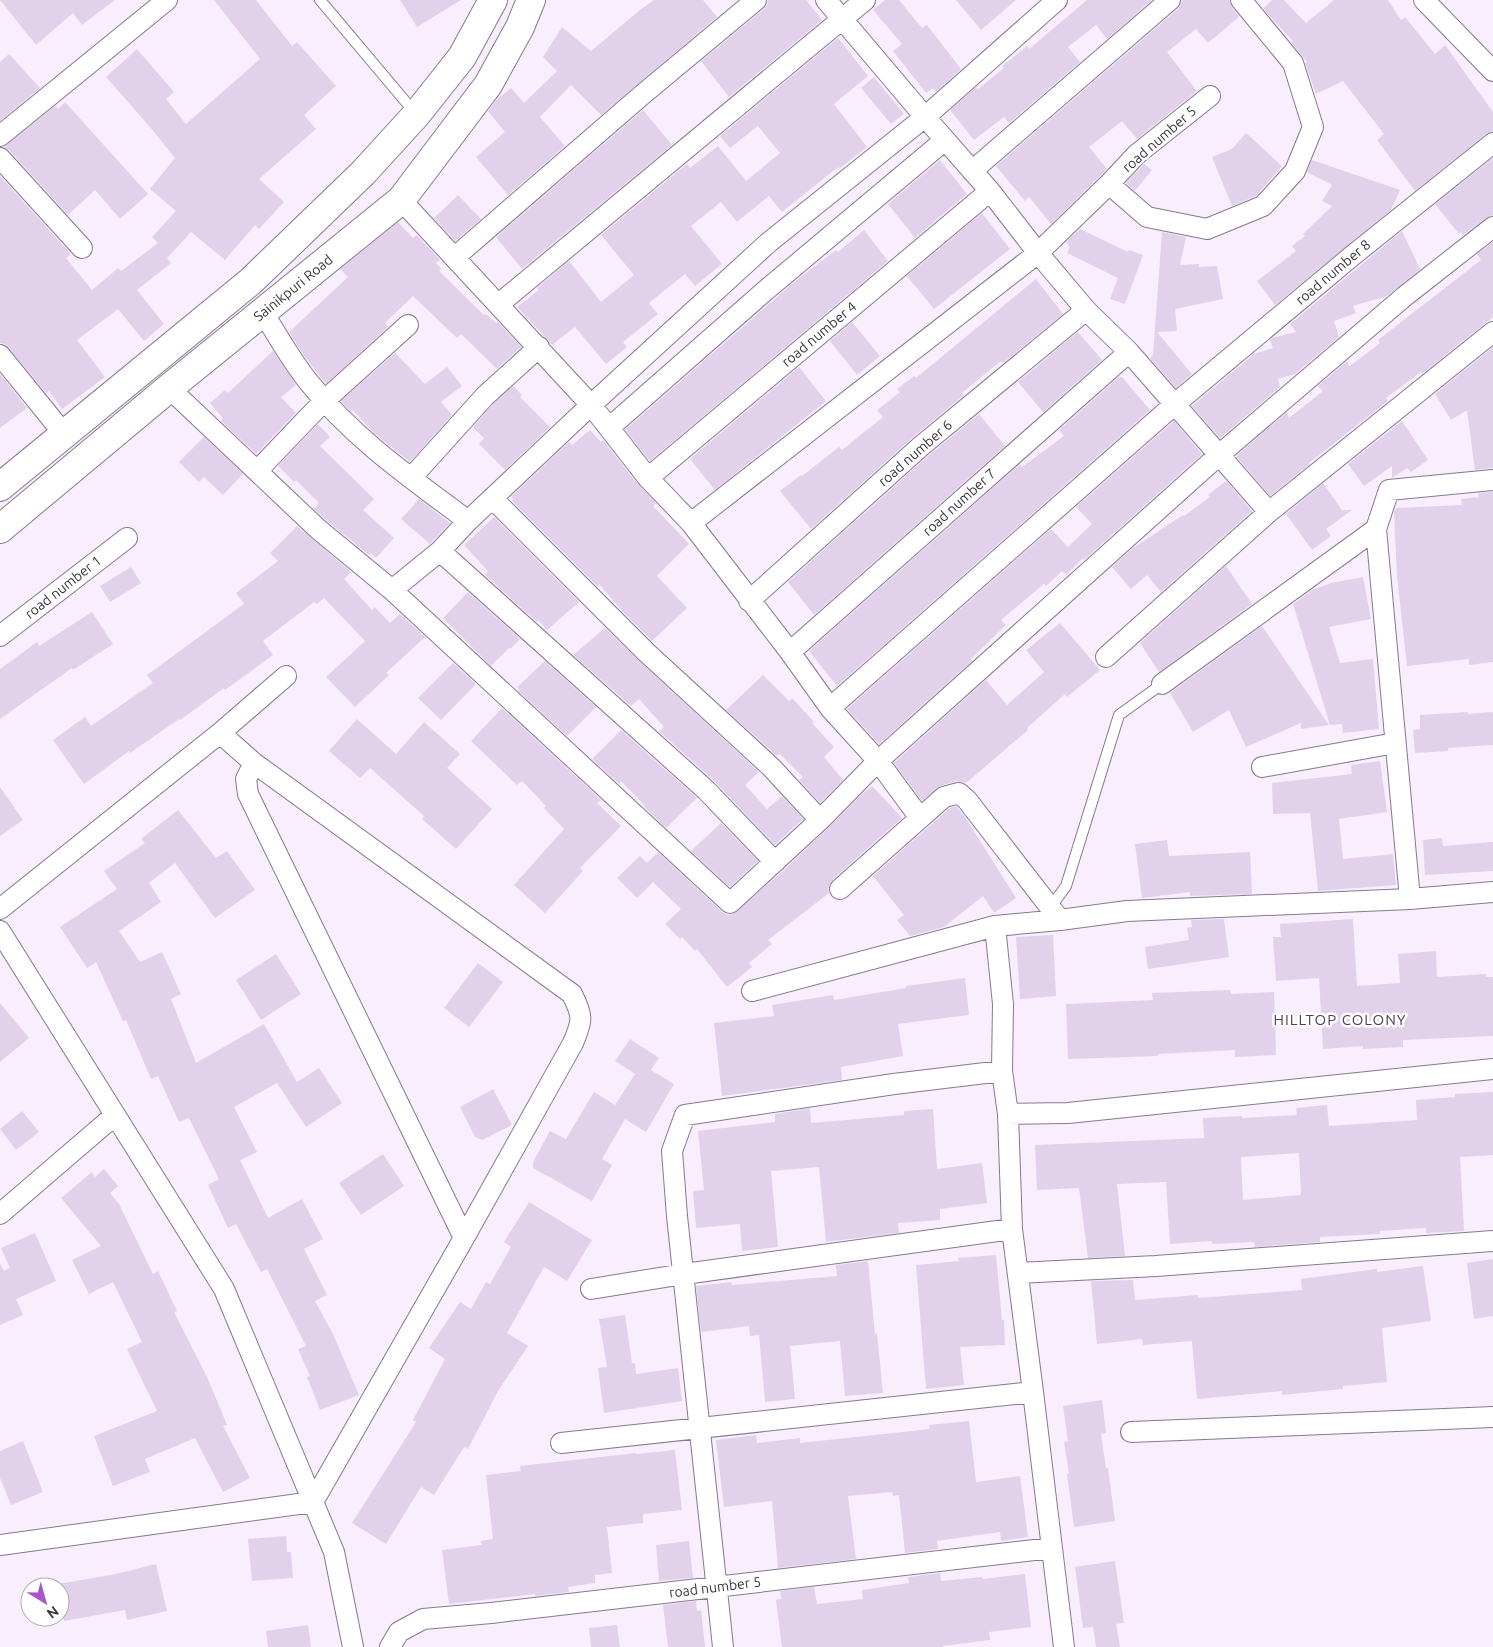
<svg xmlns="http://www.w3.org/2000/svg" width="1493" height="1647" viewBox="0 0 1493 1647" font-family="Ubuntu,sans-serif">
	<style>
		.building { fill: #e2d1eb; fill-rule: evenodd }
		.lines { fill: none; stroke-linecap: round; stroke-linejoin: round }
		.service-casing { stroke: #87788f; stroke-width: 12 }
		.minor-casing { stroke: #87788f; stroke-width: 22 }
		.secondary-casing { stroke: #87788f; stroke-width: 30 }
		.service { stroke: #fff; stroke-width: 10 }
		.minor { stroke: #fff; stroke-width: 20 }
		.secondary { stroke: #fff; stroke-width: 28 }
		.labels { text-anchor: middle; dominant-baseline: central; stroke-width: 5; stroke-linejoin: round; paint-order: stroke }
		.street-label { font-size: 14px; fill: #3a333d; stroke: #fff }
		.neighbourhood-label { font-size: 15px; letter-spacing: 1px; fill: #4e4055; stroke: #fff }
	</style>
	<rect width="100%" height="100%" fill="#f9eefe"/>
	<path class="building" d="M0,0H115L82,25L73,13L36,45Z
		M214,0H256L292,46L297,42L336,86L304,115L316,129L259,179L284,202L259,229L255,225L225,260L191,232L167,258L171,263L137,290L164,324L144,341L118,309L77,340L105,377L62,409L49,391L46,393L9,348L5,344L0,343V176L71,254L66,258L92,290L118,268L121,271L158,243L152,237L176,211L150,189L175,158L150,127L106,77L137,49L174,92L166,99L186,124L260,59Z
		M400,0H461L417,27Z
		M654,0H703L717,17L601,115L571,85L540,117L565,146L508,195L476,157L505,132L488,111L496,100L511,88L524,103L557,71L543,57L562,27L591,51L640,10Z
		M768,0H806L822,20L729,97L701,61L764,9L767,5Z
		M885,0H899L922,28L927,25L961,69L936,92L933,88L926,93L893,51L902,44L873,10Z
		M956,0H1016L981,30Z
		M1087,0H1152L1107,39L1096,25L1068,47L1080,62L1009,123L1004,117L974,140L950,110L976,87L978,89L1004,68L1002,66L1027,46L1029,49Z
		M1182,0H1229L1232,8L1239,17L1208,43L1196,29L1167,52L1197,91L1137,139L1122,121L1089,147L1107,169L1051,224L1029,197L1025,201L996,166L1178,9L1181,4Z
		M1272,0H1284L1306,23L1334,0H1388L1401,20L1405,17L1435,54L1445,45L1493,112V131L1486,134L1415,191L1377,140L1384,134L1343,81L1316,94L1305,63L1307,62L1291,42L1293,41L1263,9Z
		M838,38L868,76L834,104L867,147L839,169L838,167L782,212L769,196L737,222L721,202L691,226L722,264L695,286L685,274L649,303L658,314L623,342L627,347L606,364L575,327L552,345L547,339L517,307L539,290L537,288L569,261L601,302L634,275L601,235L687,164L690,168L718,146L746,181L780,153L758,126L730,148L720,136Z
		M9,54L40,88L0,121V62Z
		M874,77L904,114L891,124L861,88Z
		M65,102L148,194L120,219L95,190L68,215L9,150L4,147L55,106L58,109Z
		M643,110L672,145L522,269L496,237Z
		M1246,133L1282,166L1256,196L1232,206L1212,157L1232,149Z
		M1493,158V215L1486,218L1463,235L1461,232L1459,234L1435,204Z
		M940,160L967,194L915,238L888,204Z
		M1312,160L1400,190L1391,210L1275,305L1257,281L1296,251L1292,246L1305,236L1303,234L1332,206L1322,201L1332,185L1307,172Z
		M1144,164L1152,170L1135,191L1126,183Z
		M458,195L481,219L455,241L434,218Z
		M982,213L1010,249L934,309L907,276Z
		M398,222L413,238L417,235L440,260L436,263L442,269L439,271L484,315L486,314L496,323L498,322L521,347L497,369L461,334L457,338L413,296L385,323L388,327L326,384L302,353L289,332L348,277L340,269Z
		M1080,229L1128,252L1129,250L1143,255L1125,304L1110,299L1118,278L1067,253L1070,247L1066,242Z
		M864,230L888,261L650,461L625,430L794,282L836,250L838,252Z
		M1402,231L1420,269L1387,296L1353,306L1356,313L1334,321L1339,337L1295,374L1278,379L1280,387L1220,438L1192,406L1254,354L1273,348L1270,340L1272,338L1296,332L1290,324Z
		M1162,232L1186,237L1180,265L1199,264V267L1217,266L1223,299L1175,309L1177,331L1157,332L1192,374L1176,388L1150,358L1153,355Z
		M1493,242V317L1422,374L1421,372L1386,398L1388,401L1309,463L1310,464L1270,496L1236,456L1287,412L1289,418L1323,391L1318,386L1347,361L1349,367L1380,343L1378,340L1481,260L1477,254Z
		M1036,279L1063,314L1003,363L1001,361L962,393L964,395L912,438L811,529L780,491L801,475L802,476L839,447L842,450L883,417L877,410L900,392L897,389L914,376L916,378Z
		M852,322L880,356L857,375L830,341Z
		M1078,332L1102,360L1043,412L1018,382Z
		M1493,347V468L1475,470L1467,410L1451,420L1435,394Z
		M273,351L296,385L281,397L296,413L256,454L221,421L223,418L210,403L225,390L228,393Z
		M395,353L425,384L447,367L462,386L441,402L452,415L410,462L374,433L353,410L351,412L341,401Z
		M799,367L826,401L715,490L690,459Z
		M0,374L27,408L0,428Z
		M1119,377H1122L1150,410L837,686L809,651L1020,464L1022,467L1064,436L1059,430Z
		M513,386L522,395L520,397L550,427L505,470L479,444L484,438L473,427L493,404Z
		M979,414L1005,446L814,615L788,582L928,456Z
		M1174,421L1202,454L1084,560L1083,558L1066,575L1062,571L1046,586L1044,584L1001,620L1006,625L971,659L972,661L879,744L847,709L1051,529L1068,547L1092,524L1076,507Z
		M1402,421L1428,460L1411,472L1407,468L1392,478V466L1364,486L1348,464Z
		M318,424L330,437L320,446L374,499L363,510L394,538L376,558L371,553L369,555L326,520L314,509L319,503L296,480L294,482L278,466Z
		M590,430L601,442L603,440L632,477L656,503L653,506L689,544L657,576L687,608L652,641L623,612L599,584L597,586L512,501L513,499L511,497L569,442L572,445Z
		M204,437L243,474L223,495L204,477L199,482L179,462Z
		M1226,481L1252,511L1161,592L1147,575L1131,589L1112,567L1133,548L1183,515L1184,516L1210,497L1208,495Z
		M1323,483L1342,510H1352L1326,529L1331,536L1312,550L1286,514Z
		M1493,492V662L1469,665V659L1407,666L1397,576L1394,512L1396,508L1462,505L1461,499L1479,497L1478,493Z
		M419,499L450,523L430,544L401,519Z
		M494,517L579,602L547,630L538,620L537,622L485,575L488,571L464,545Z
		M297,526L351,572L344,579L372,610L375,607L390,623L400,614L425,637L386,673L389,675L355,707L326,677L365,641L324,598L317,604L314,602L263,641L273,655L225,690L224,688L180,720L179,719L130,753L129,751L84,784L53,740L85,717L91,726L153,683L147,675L244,604L236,593L278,561L270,553Z
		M1226,566L1252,604L1159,672L1140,643Z
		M131,567L141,583L110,602L100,586Z
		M1363,577L1371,619L1329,627L1340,663L1373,659L1379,729L1343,733L1342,724L1330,725L1293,604L1312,590L1331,583Z
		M468,592L520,639L510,649L509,648L491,666L443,618Z
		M92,612L113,644L73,670L72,668L0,719V669L37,642L39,646Z
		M1060,623L1100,670L1067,697L1065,694L1027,728L1028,730L966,783L956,781L941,786L922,801L894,763L986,680L1007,705L1044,672L1026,650Z
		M1262,626L1329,725L1301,729V723L1246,747L1229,710L1193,732L1170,693Z
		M605,628L638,660L759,772L745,785L767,809L782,796L803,819L775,845L714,781L659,731L664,727L639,699L631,706L573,655Z
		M545,661L596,707L567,736L518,691L519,689L517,687Z
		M453,663L475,683V685L441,720L418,698Z
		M763,675L789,701L792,698L814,722L812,723L834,747L824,757L843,780L820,803L799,780L803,777L780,754L777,756L726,710Z
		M502,708L601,800L597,803L621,826L580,868L583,871L545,913L514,885L564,829L544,808L546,806L522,781L517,785L471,741Z
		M1468,712V714L1493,712V745L1448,748V751L1415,753L1413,730L1420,729V715Z
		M357,719L396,754L424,722L460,754L447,768L492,809L456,849L422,819L424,816L370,768L360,778L329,751Z
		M621,730L697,798L666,828L644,807L645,806L621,781L619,784L592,759Z
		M1380,761L1387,812L1339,819L1343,859L1393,854L1396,885L1318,891L1310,813L1273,814L1272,783L1352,774L1351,765Z
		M872,786L902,818L832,880L829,886L828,891L829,893L768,940L772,944L749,963L752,967L727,987L697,949L695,951L682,937L680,939L665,924L681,909L653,882L637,898L617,878L640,856L647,863L658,852L722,912L728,915L733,914L783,871L828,828L860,796Z
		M0,787L23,820L0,836Z
		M956,806L965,817L1016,898L994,913L983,896L944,927L910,936L897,920L904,915L873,876L950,808Z
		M178,810L216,858L227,851L255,890L215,918L175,863L149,883L161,902L119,931L140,962L162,952L181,994L171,999L196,1063L264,1024L297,1082L319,1068L342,1103L306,1127L277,1083L234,1107L257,1152L240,1160L268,1218L302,1199L323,1239L304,1249L327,1295L315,1301L333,1334L359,1395L320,1410L307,1377L310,1376L298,1349L306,1346L267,1269L261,1272L236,1224L228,1228L208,1185L219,1179L189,1118L179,1122L158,1076L151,1079L126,1020L123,1021L96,962L87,968L60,927L117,889L104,871L145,843L141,839Z
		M721,823L758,861L730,887L691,851Z
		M1442,838L1443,846L1493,842V871L1425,875L1423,840Z
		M1167,840L1169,856L1250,852L1252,894L1190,896V892L1142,898L1135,844Z
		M1224,919L1229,957L1148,969L1145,947L1189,940L1187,928L1192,927L1191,920Z
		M1353,919L1357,986L1400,983L1398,954L1436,951L1437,977L1486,974V977H1493V1036L1403,1040V1047L1363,1049V1046L1323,1049L1319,978L1276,981L1273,937H1281L1280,924Z
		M1053,935L1056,996L1020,999L1016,937Z
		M276,954L301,994L261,1020L236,980Z
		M478,963L503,982L469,1027L444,1008Z
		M965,978L969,1015L898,1024L903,1056L841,1067L842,1080L722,1096L714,1023L774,1016L772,1005L833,995L834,1000L906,988V986Z
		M1230,990L1231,994L1274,992L1276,1055L1235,1057V1050L1158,1054V1056L1068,1059L1066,1004L1153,1000L1152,993Z
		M0,1003L29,1038L0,1062Z
		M630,1039L659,1058L651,1070L674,1084L646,1132L625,1119L602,1159L612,1165L592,1201L533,1168V1162L550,1131L566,1139L594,1092L615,1105L635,1074L615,1061Z
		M493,1089L512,1125L482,1140L475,1137L460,1107Z
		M1493,1092V1155L1460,1157L1464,1231L1426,1233V1228L1380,1231V1234L1320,1237V1242L1255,1247L1254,1242L1212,1244V1241L1170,1244L1166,1182L1117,1184L1125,1256L1088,1258L1079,1188L1037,1190L1035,1145L1204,1138L1203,1118L1242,1116V1118L1297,1115L1296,1108L1327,1105L1329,1126L1417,1120L1416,1100L1455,1097V1094ZM1299,1153L1301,1195L1243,1200L1241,1157Z
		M810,1108L811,1123L904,1115V1111L933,1109L937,1169L982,1163L987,1203L940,1209V1220L898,1223L899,1233L826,1242L819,1167L771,1171L778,1247L742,1251L740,1224L696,1228L693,1191L704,1190L698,1131L775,1122V1114Z
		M22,1111L39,1132L16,1150L0,1129Z
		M383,1154L404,1186L361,1215L339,1183Z
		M104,1169L118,1186L110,1193L119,1204L153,1274L158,1271L177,1311L174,1312L208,1379L227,1425L223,1426L250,1478L223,1492L195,1438L145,1459L150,1472L113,1486L94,1436L157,1411L127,1349L142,1342L113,1282L89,1294L72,1260L101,1246L61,1198L92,1172L95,1177Z
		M529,1202L592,1240L567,1281L544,1267L507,1333L528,1346L498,1391L468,1449L464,1447L434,1495L421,1487L386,1544L352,1523L416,1422L413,1420L445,1359L429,1348L460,1302L471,1309L486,1282L490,1284L511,1247L504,1242Z
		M35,1233L56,1281L16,1299L23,1315L0,1325V1264L4,1271L10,1268L1,1248Z
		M996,1255L1002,1320H1004L1005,1345L960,1347L964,1385L926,1389L916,1265L959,1261L958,1258Z
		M1493,1259V1316L1474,1319L1467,1263Z
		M868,1261L875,1334L877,1333L883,1393L845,1396L840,1341L790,1346L795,1399L765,1402L759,1335L750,1336L749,1326L701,1332L696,1286L731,1282L732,1285L837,1276L836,1265Z
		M1423,1266L1431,1321L1382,1328L1387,1382L1343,1386V1389L1282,1395V1391L1197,1399L1192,1341L1143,1345L1142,1339L1097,1344L1091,1281L1133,1280L1135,1300L1198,1295V1298L1302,1290L1301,1279L1377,1269V1272Z
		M625,1315L632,1363H635L636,1374L678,1368L682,1401L604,1413L598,1368L607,1367L599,1319Z
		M1102,1400L1106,1433L1101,1434L1106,1468H1108L1115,1521L1074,1527L1067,1474L1069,1473L1064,1442L1068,1441L1063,1406Z
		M969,1421L976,1482L1020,1476L1028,1537L1001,1541L1000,1532L937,1541L938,1549L905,1553L899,1495L893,1496L892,1492L848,1496L856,1559L778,1568L772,1501L724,1507L716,1440L756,1435L757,1443L800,1438V1443L930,1429L929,1425Z
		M23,1441L43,1492L11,1505L0,1478V1451Z
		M675,1450L682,1510L643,1514V1523L607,1527L612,1573L595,1575V1583L568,1587L569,1592L535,1596V1594L449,1604L442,1550L482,1545L481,1541L493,1539L486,1475L521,1471L520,1466L636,1453V1454Z
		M286,1536L287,1552H291L293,1578L252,1581L248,1539Z
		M689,1541L693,1578L659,1581L656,1545Z
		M1115,1561L1124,1623L1116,1624L1120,1647H1096L1093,1627L1083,1628L1075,1567Z
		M156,1564L167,1611L127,1620L125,1610L64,1621L60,1587L58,1584L116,1574Z
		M940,1573L941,1581L982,1577L983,1579L1025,1574L1031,1627L989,1632L990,1640L942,1646L943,1647H782L776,1600L781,1599L780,1591L814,1587L817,1604L863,1599L862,1590L909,1583L908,1577Z
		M696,1601L697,1611L701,1610L705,1647H668L663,1605Z
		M308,1625L311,1647H268L266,1631Z
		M617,1625L620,1647H591L589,1628Z"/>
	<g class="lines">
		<g class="service-casing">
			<path id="service" d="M320,0L416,114
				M1050,908L1066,886L1119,715L1162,684"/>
		</g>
		<g class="minor-casing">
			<path id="minor" d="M826,0L925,117L990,191L1038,253L1086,310L1129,352L1269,512
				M1424,0L1493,71
				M0,136L167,0
				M0,158L82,248
				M972,171L1170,0
				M1109,184L1147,217L1207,229L1263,206L1295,171L1313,127L1293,63L1241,0
				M401,200L591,405L648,478L691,523L790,652L830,708L878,761L920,818
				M455,257L642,95L756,0
				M499,304L865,0
				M263,313C279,337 293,364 312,386C354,439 414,480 468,521
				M0,355L64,434
				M169,388L318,529L392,590L730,903L820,820L878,761L1219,455L1405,296L1493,227
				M609,428L766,290L945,140
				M257,471L324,401L408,325
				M411,478L485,396L539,347
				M648,478L990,191
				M492,498L646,652L771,767L820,820
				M691,523L1038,253L1109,184L1137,154L1210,96
				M440,551L706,790L775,862
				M392,590L440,551L468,521L591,405L768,243L925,117L1057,0
				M749,601L920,447L1086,310
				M0,636L127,538
				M790,652L1129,352
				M1106,657L1269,512L1493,332
				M1162,684L1376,529
				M830,708L1175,404L1352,256L1493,143
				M254,763L246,779L248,794L464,1238
				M1262,767L1395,743
				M840,889L944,797L959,793L967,800L1060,920
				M1410,899L1376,529L1389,490L1493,480
				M0,909L220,733L286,676
				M995,926L1003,1004L1002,1071L1008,1114L1012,1229L1033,1392L1064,1647
				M0,931L224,1289L334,1552L353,1647
				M752,991L995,926L1060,920L1127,911L1410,899L1493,892
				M1008,1114L1068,1113L1493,1069
				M0,1214L114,1116
				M1018,1273L1156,1266L1493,1241
				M591,1289L684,1274L1012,1229
				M1131,1432L1493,1417
				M561,1443L1033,1392
				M0,1545L313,1502L464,1238L573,1043C583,1020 583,1016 572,994L254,763L220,733
				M390,1647L399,1632L423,1619L491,1613L1051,1548
				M723,1647L677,1216L672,1151L685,1115L894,1084L1002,1071"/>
		</g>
		<g class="secondary-casing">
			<path id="secondary" d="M0,487L251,281L363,173L416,115L462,57L493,0
				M0,529L169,388L401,200L488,85L520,27L531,0"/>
		</g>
		<use href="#service" class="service"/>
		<use href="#minor" class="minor"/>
		<use href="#secondary" class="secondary"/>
	</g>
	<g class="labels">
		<g class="street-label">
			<text transform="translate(1159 139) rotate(-41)">road number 5</text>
			<text transform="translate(1333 272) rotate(-40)">road number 8</text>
			<text transform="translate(293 288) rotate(-39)">Sainikpuri Road</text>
			<text transform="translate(819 334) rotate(-40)">road number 4</text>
			<text transform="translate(915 453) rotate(-41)">road number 6</text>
			<text transform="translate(959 502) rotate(-42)">road number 7</text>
			<text transform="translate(63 587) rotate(-38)">road number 1</text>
			<text transform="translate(715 1587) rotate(-7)">road number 5</text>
		</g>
		<g class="neighbourhood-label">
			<text x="1340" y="1019">HILLTOP COLONY</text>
		</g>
	</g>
	<g transform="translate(45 1602) rotate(143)"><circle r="24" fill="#ffffff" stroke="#b0adb1"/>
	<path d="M0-4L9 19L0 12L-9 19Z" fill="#a757c8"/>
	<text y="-8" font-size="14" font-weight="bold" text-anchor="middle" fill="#3a333d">N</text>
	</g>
</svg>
